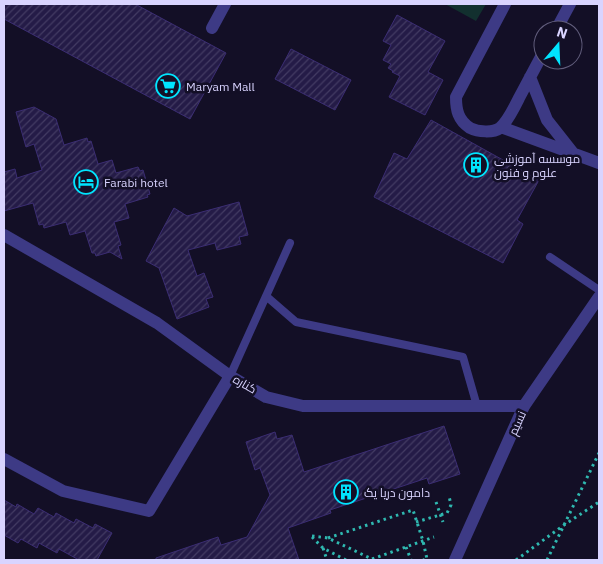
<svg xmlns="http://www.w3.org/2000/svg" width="603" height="564" viewBox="0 0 603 564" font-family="'IBM Plex Sans',Cairo,sans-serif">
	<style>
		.green { fill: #12302f }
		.building { fill: url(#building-hatch); stroke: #3b2d73 }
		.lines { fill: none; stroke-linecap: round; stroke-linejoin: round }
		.path { stroke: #2fb8b0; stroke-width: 3; stroke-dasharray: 2.5 4; stroke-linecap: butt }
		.service { stroke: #3d3a85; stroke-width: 8 }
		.minor { stroke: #3d3a85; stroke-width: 12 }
		.tertiary { stroke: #3d3a85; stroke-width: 12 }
		.labels { text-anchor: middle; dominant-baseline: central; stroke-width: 5; stroke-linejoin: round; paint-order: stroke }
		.poi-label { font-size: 12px; fill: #d9d4ff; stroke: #130f26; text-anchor: start }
		.street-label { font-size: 12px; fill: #d9d4ff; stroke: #130f26 }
	</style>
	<defs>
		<pattern id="building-hatch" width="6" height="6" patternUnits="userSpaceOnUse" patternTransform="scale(1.25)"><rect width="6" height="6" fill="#241b47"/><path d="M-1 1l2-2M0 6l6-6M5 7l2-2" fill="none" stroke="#433b63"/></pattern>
	</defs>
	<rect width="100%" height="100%" fill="#130f26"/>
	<path class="green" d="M445,4H486L476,21Z"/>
	<path class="building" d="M4,4H135L226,53L190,119L4,19Z
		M397,15L445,41L428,72L443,80L425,115L389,97L400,76L392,72L393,71L388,68L391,64L383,60L391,45L383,41Z
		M291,49L351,80L335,110L275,79Z
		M34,107L56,119L64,145L87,138L88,142L91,141L98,164L112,160L116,173L138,167L140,171L143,170L150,194L147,195L148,197L125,204L129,218L114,222L121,245L118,246L122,259L110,252L96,256L95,253H92L85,231L70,235L66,222L44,228L43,224L39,225L33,203L4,211V172L15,169L17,178L42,170L34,144L26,147L16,112Z
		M431,120L539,180L517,220L523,224L503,263L374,197L394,153L407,159Z
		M239,202L248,235L239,237L241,244L217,250L215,243L188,250L197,276L204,273L213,297L206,299L209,307L177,319L159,268L146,261L159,236L174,208L187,216Z
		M444,426L460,474L429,484L427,478L330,510L331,513L288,528L299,560H156V558L218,537L221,545L247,537L270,495L260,468L255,470L246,442L275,432L277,439L292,435L304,472Z
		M4,500L16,507L17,504L34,514L38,508L54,517L56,513L74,523L76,519L93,528L95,524L112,533L97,560H79L59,549L57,553L39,543L37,548L21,539L18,543L4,535Z"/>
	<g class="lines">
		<path class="path" d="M436,502L443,522
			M416,522L447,513L451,505L449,496
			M312,536L328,538L374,560
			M312,537L323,548L346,560
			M328,538L413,510L423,541L427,559L423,560
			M406,547L411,560
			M323,548L327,560
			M372,559L434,537
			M516,560L564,525L599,502
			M547,560L599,453"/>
		<path class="service" d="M550,257L599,290
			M266,296L296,322L463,357L477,406
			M230,376L290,243"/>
		<path class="minor" d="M505,4L456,97C456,110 458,120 470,128C478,132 493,133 500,128C508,121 514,108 519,98C527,83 535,68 543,53
			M212,28L225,4
			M556,30L570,4
			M530,77L547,120L573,153
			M501,127L599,163
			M4,235L157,323L230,376L266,397L303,406H524
			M4,459L63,491L149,511L230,376"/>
		<path class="tertiary" d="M455,560L524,406L599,297"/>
	</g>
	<defs>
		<g id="supermarket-ring" transform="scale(1.25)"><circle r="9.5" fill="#130f26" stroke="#00e5ff" stroke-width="1.5"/><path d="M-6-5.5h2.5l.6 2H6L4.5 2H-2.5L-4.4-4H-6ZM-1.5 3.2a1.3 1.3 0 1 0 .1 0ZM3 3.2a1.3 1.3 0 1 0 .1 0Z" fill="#00e5ff"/></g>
		<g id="building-ring" transform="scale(1.25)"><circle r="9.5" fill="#130f26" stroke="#00e5ff" stroke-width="1.5"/><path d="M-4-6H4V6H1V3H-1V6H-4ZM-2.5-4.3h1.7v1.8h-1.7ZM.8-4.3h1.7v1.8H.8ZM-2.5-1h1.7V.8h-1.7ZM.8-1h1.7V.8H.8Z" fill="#00e5ff"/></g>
		<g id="hotel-ring" transform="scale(1.25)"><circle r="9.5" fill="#130f26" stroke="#00e5ff" stroke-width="1.5"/><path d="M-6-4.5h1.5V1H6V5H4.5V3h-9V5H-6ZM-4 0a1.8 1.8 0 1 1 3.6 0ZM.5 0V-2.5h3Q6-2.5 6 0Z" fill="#00e5ff"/></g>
	</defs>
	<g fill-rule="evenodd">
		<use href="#supermarket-ring" x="168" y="86"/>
		<use href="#building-ring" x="476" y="165"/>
		<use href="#hotel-ring" x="86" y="182"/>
		<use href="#building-ring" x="346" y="492"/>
	</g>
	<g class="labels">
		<g class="poi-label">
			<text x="186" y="86">Maryam Mall</text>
			<text x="494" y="158">موسسه آموزشی<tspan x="494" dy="14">علوم و فنون</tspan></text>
			<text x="104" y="182">Farabi hotel</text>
			<text x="364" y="492">دامون دریا یک</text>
		</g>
		<g class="street-label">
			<text transform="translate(245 384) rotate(30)">کناره</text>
			<text transform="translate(517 423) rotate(-66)">نسیم</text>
		</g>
	</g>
	<rect width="603" height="564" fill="none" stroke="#d9d4ff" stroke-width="10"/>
	<g transform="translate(558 45) rotate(19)"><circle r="24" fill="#130f26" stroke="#625e7d"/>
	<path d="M0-4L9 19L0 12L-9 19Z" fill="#00e5ff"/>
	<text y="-8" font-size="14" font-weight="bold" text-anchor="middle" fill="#d9d4ff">N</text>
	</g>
</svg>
